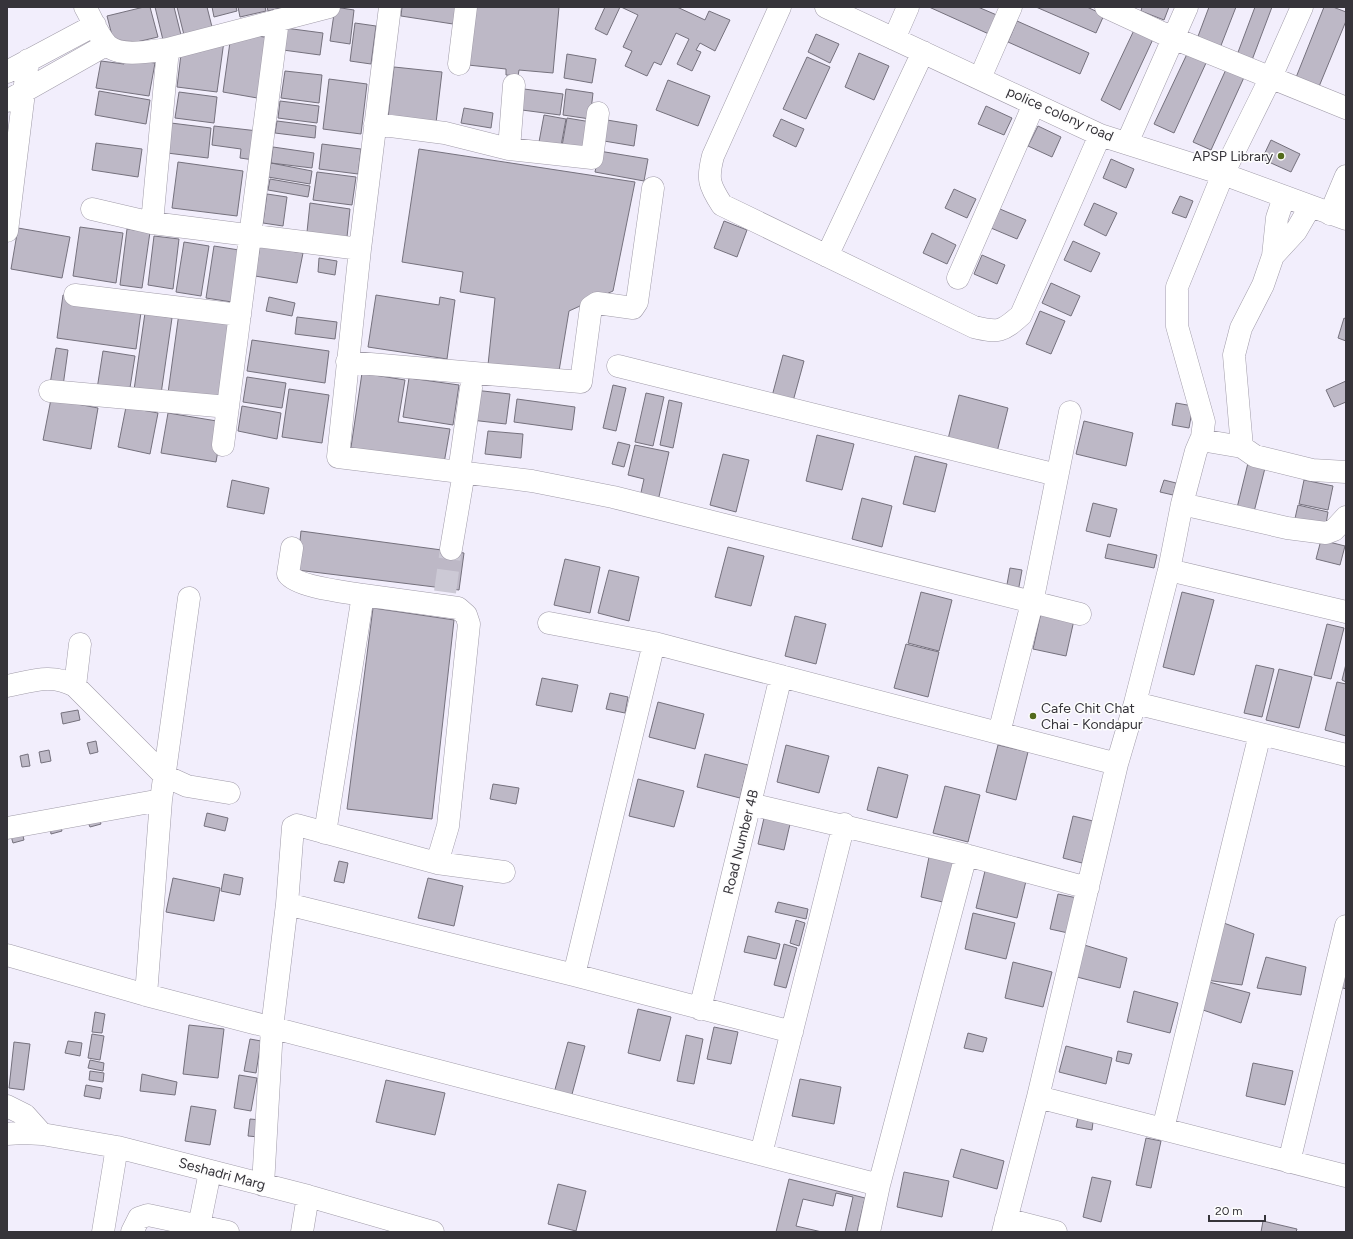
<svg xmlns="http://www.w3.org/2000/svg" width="1353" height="1239" viewBox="0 0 1353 1239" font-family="Figtree,sans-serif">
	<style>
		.building { fill: #bdb8c6; stroke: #75717d }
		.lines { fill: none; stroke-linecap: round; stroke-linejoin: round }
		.minor-tunnel { stroke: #ccc9d5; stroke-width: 22; stroke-dasharray: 22 11; stroke-linecap: butt }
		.minor-casing { stroke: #a19ca9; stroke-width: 23 }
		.minor { stroke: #fff; stroke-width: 22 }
		.poi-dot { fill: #526a1b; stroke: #fdfdfd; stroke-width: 1.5 }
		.labels { text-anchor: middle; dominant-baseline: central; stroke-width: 3; stroke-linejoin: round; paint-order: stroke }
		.street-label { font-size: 14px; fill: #36343a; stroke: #fdfdfd }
		.poi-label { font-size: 14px; fill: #36343a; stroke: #fdfdfd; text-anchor: end }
	</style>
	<rect width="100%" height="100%" fill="#f2eefc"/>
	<path class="building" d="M144,7H150L158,37L115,47L107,16Z
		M155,7H174L181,35L163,40Z
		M177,7H207L212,27L184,35Z
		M212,7H236L237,11L214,17Z
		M238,7H265L266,11L240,17Z
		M267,7H285L268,11Z
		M335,7L354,10L350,44L330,41Z
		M402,7H456L453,24L401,16Z
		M473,7H559L553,73L519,70L518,76L506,75V69L468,65Z
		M605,7H620L607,35L595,29Z
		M621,7H677L705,20L709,11L730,20L715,51L700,43L696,50L701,52L692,71L677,64L689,39L676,33L661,65L654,62L647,76L625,66L632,51L623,47L638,15Z
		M929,7H978L999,16L991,35Z
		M1036,7H1087L1104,15L1096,33Z
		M1142,7H1169L1164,20L1141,11Z
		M1209,7H1236L1220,48L1197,39Z
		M1255,7H1272L1252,60L1237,55Z
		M1324,7H1333L1346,12V21L1318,89L1295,80Z
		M1017,21L1089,53L1080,74L1008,42Z
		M355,23L376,26L371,64L350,61Z
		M285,28L323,33L320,55L283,50Z
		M1135,28L1154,37L1120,110L1101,100Z
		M244,34L271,38L263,99L223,92L230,42Z
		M816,34L839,44L830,63L808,52Z
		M224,41L217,92L177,87L181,54Z
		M859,53L889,66L874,100L845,87Z
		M567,54L596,59L592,83L564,78Z
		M1187,54L1206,63L1174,133L1154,124Z
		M807,57L830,67L806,119L783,109Z
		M125,59L155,63L149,96L96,88L101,61L124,64Z
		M1228,65L1246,73L1211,150L1193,142Z
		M394,67L442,72L436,123L388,118Z
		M285,71L322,75L319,103L281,98Z
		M329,79L367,84L361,134L323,129Z
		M668,80L710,96L698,126L656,110Z
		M524,89L563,94L560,115L522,110Z
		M566,89L593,93L590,119L563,115Z
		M99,91L150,100L146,124L95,115Z
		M179,92L217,97L214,123L175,118Z
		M280,101L319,106L317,123L278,118Z
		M986,106L1012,118L1004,135L978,124Z
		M464,108L493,113L491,128L461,123Z
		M544,115L566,119L561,146L539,142Z
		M567,118L591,122L586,150L562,146Z
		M601,119L637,125L634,146L598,140Z
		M781,119L804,129L796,147L773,136Z
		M277,121L316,126L315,138L275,133Z
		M171,123L211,128L208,158L167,153Z
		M214,126L258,131L254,160L240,158L241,149L212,145Z
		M1038,126L1061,137L1052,157L1028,146Z
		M1271,140L1300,154L1291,172L1262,159Z
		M96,143L142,149L138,177L92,170Z
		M322,144L361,149L358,174L319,169Z
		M273,147L314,153L312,168L271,163Z
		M419,149L635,182L613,291L569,311L559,371L488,365L495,298L460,292L463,272L402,262Z
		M599,151L648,159L644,181L595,172Z
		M1111,159L1134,169L1126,188L1103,178Z
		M178,162L243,171L237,216L172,208Z
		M271,163L312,171L310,184L268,177Z
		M317,172L356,177L352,205L313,200Z
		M270,179L310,186L308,197L268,190Z
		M954,189L976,199L967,218L945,208Z
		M267,194L287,197L283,226L263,223Z
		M1180,196L1193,201L1186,218L1172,213Z
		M310,203L350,209L347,237L307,232Z
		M1094,203L1117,213L1106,236L1084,225Z
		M1000,209L1026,220L1017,239L991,228Z
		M724,221L747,230L737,257L714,248Z
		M80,227L123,233L116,283L73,276Z
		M18,228L70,237L62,278L11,269Z
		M127,229L150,232L142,288L120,285Z
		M932,233L956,245L947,264L923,253Z
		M154,236L179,239L173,289L148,285Z
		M1073,241L1100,253L1091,272L1064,260Z
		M184,242L209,246L201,296L176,292Z
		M214,246L239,250L232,302L206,298Z
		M260,246L303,253L297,283L255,276Z
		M982,255L1005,265L997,284L974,274Z
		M319,258L337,261L335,275L318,272Z
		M1051,283L1080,296L1071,316L1042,303Z
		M63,295L142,305L136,349L57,338Z
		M376,295L439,305L440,297L455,300L447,359L368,347Z
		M269,297L295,303L292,316L266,311Z
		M1040,311L1065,321L1051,354L1026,344Z
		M145,313L172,318L161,394L134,390Z
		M179,313L232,320L221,400L168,393Z
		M297,317L337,322L335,339L295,334Z
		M1344,318L1346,319V341L1338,338Z
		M252,340L329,351L325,383L247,371Z
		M56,348L68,350L63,386L50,384Z
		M103,351L135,356L129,394L97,389Z
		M783,355L804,361L792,405L771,400Z
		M362,373L405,380L398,422L450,429L443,469L350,454Z
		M247,377L286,383L282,408L243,402Z
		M409,378L459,385L453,425L403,417Z
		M1346,381V402L1334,407L1326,390Z
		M613,385L626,388L616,431L603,428Z
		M289,389L329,395L322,443L282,437Z
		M474,390L510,394L506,424L471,420Z
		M646,393L664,397L653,446L635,442Z
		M959,395L1008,408L997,452L948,439Z
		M51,399L98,408L91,449L43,440Z
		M517,399L575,407L572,430L514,422Z
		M669,400L682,403L673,448L660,445Z
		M1176,403L1193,406L1189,428L1172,425Z
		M242,406L281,413L277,439L238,431Z
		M126,407L158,413L150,454L118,447Z
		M168,413L223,422L216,462L161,453Z
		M1084,421L1133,433L1126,466L1076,454Z
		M488,431L523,434L521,458L485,454Z
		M817,435L854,444L842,490L806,481Z
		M618,442L630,445L624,467L612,464Z
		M635,445L669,452L658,501L640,497L644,479L628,475Z
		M723,454L749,460L736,512L710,505Z
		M915,456L947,464L935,512L903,504Z
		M1248,463L1265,468L1253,516L1236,512Z
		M232,480L269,488L264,514L227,507Z
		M1164,480L1176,483L1173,495L1160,492Z
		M1304,480L1333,486L1328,510L1299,504Z
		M862,498L892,506L882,547L852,539Z
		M1093,503L1117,509L1110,537L1086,531Z
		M1298,505L1328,512L1325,530L1294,523Z
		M301,531L464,553L459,590L297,570Z
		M1321,540L1345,546L1340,565L1316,559Z
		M1108,544L1157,555L1154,568L1105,558Z
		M728,547L764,556L751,606L715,597Z
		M565,559L600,567L590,613L554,605Z
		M1010,568L1022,570L1018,592L1006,590Z
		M609,570L639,577L629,621L598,613Z
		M921,592L952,600L939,651L908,643Z
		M1182,592L1214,600L1194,675L1163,667Z
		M373,608L454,620L432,819L347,809Z
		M1041,613L1074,620L1066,656L1033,649Z
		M795,616L826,624L816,664L785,656Z
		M1327,624L1344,628L1331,679L1314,675Z
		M906,644L939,652L928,697L894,688Z
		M1346,664V682L1342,680Z
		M1256,665L1274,669L1262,717L1244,713Z
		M1279,669L1312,677L1299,728L1266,720Z
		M542,678L578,685L572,712L536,705Z
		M1337,682L1346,684V736L1325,730Z
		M610,693L628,697L625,713L606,709Z
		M658,702L704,714L695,749L649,737Z
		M78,710L80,720L63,724L61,713Z
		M96,741L98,752L90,754L87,743Z
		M786,745L829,756L819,793L777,782Z
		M998,745L1028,752L1016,800L986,792Z
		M49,750L51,761L41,763L39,752Z
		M28,754L30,766L22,767L20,756Z
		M705,754L748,765L740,798L697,787Z
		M878,767L908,775L897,818L867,810Z
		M638,779L684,791L674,827L629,816Z
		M493,784L519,788L516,804L490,799Z
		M945,786L980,795L968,842L933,833Z
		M207,813L228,818L225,831L204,826Z
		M98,816L101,824L90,827L87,820Z
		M1073,816L1093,821L1082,863L1063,858Z
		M764,818L790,824L784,850L758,844Z
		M60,825L62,831L51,834L50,827Z
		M22,832L24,840L13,843L11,836Z
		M929,857L956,863L947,903L921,897Z
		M339,861L348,863L344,883L334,881Z
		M985,871L1026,881L1017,918L976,908Z
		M224,874L243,878L240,895L221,891Z
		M173,878L220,888L214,921L166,912Z
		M428,878L463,886L454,926L418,918Z
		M1058,894L1077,898L1068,933L1050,929Z
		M778,902L808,909L806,919L775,912Z
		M973,913L1015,923L1006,959L965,949Z
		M796,920L805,923L799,946L790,943Z
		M1221,922L1254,934L1242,985L1206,980Z
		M748,936L780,944L776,959L744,952Z
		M784,944L797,948L786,988L774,985Z
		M1081,944L1127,958L1120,988L1073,976Z
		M1266,957L1306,967L1301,995L1257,988Z
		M1013,962L1052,972L1043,1007L1005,998Z
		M1346,969V989L1340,987Z
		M1209,982L1250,993L1241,1023L1203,1010Z
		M1134,991L1178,1003L1170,1033L1127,1022Z
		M638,1009L671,1017L660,1061L628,1053Z
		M95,1012L105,1014L102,1033L92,1032Z
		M189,1025L224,1029L218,1078L183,1074Z
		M714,1027L738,1032L731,1064L707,1059Z
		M968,1033L987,1038L983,1052L964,1048Z
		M92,1034L104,1036L100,1060L88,1058Z
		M686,1035L703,1039L694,1084L677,1081Z
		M250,1039L261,1041L256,1073L244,1071Z
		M68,1041L82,1043L80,1056L65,1053Z
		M14,1042L30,1044L24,1090L9,1088Z
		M568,1042L585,1046L571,1098L554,1093Z
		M1066,1046L1112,1058L1106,1084L1059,1072Z
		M1118,1051L1132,1054L1129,1064L1116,1061Z
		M90,1060L104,1063L103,1071L88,1068Z
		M1253,1063L1293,1071L1285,1105L1246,1096Z
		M90,1071L104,1073L103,1082L89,1080Z
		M142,1074L177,1082L175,1095L140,1091Z
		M239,1075L257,1078L251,1111L234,1108Z
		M800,1079L841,1087L834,1124L792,1116Z
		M386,1080L445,1093L435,1135L376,1122Z
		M86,1085L102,1088L100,1099L84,1096Z
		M191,1106L216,1110L210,1145L185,1141Z
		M1078,1118L1093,1122L1092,1130L1076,1127Z
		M250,1119L261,1120L259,1137L248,1136Z
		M1146,1138L1161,1141L1151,1188L1136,1185Z
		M961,1149L1004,1161L997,1189L953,1177Z
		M904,1172L949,1181L942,1217L897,1207Z
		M1092,1177L1111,1181L1101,1222L1083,1217Z
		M789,1179L865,1198L857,1232H845L853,1197L836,1193L833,1206L803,1199L796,1226L822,1232H776Z
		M558,1184L586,1191L576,1231L548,1224Z
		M1263,1221L1297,1229L1296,1232H1261Z"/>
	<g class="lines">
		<path class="minor-tunnel" d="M445,592L451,549"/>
		<g class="minor-casing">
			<path id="minor" d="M85,7C92,19 98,36 107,45C120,58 152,51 168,49L329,7
				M390,7L360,249L338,457L532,481L613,497L1080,614
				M780,7L713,156C707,179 709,185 722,205L974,327C999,333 1002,332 1021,315L1100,135
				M826,7L1100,135L1223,174L1346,219
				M1106,7L1173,38L1346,108
				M894,39L908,7
				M459,64L466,7
				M7,72L95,25
				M980,78L1011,7
				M7,101L106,45
				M375,124L445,133L509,149L592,158L598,113
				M1127,143L1187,7
				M509,149L514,85
				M92,209L152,223L360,249
				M1330,214L1346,176
				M152,223L168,49
				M7,231L28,60
				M827,256L923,52
				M1273,256L1296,231L1310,207
				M958,278L1034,104
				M75,295L240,315
				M347,362L581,382L591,307L597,303L633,308L637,302L653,188
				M618,366L1057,475
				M50,391L228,407
				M1201,440L1242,447L1255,456L1312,470L1346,472
				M223,445L278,20
				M1242,447L1234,355L1241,328L1263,285L1273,256L1277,218L1284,197
				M459,472L471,388
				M1182,504L1287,528L1326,533L1334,530L1346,517
				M292,548L288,574C297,587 346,592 363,595
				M451,549L464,472
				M1169,570L1346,612
				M549,623L654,643L1117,764L1038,1097L1003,1232
				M7,686C32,681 52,673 75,686L165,776L187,786L229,793
				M75,686L80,644
				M1135,703L1346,755
				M999,733L1032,603L1070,412
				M1117,764L1135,703L1169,570L1182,504L1196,451L1202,437L1204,422L1177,326V287L1223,174L1271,77L1302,7
				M750,804L966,855L1088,888
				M7,828L161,800
				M325,833L363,595L458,608L466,615L469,624L448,826L437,863
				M287,904L293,827L297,825L437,863L504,872
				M7,955L146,995L879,1185
				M574,975L654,643
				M146,995L161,800L189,598
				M700,1009L781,676
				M1038,1097L1346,1176
				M7,1106L25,1115L42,1134
				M1163,1129L1260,734
				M7,1134L23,1133L42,1134L117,1147L308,1196L433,1232
				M761,1154L844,824
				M1289,1162L1346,926
				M263,1185L272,1028L287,904L574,975L792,1032
				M1006,1219L1056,1232
				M199,1226L210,1172
				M103,1232L117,1147
				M132,1232L139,1218L148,1215L228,1232
				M302,1232L308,1196
				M869,1232L879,1185L966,855"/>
		</g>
		<use href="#minor" class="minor"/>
	</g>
	<g class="poi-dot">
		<circle cx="1281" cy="156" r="4"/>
		<circle cx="1033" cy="716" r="4"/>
	</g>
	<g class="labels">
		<g class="street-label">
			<text transform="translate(1060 114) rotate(24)">police colony road</text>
			<text transform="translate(741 842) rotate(-76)">Road Number 4B</text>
			<text transform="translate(222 1174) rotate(15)">Seshadri Marg</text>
		</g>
		<g class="poi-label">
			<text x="1273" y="156">APSP Library</text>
			<text x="1041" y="708" text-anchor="start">Cafe Chit Chat<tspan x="1041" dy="16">Chai - Kondapur</tspan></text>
		</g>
	</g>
	<rect width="1353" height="1239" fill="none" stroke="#36343a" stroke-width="16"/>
	<path d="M1209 1215v6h56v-6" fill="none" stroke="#36343a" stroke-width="2"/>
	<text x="1215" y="1215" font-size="12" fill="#36343a" stroke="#fdfdfd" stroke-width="3" paint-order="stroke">20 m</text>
</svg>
